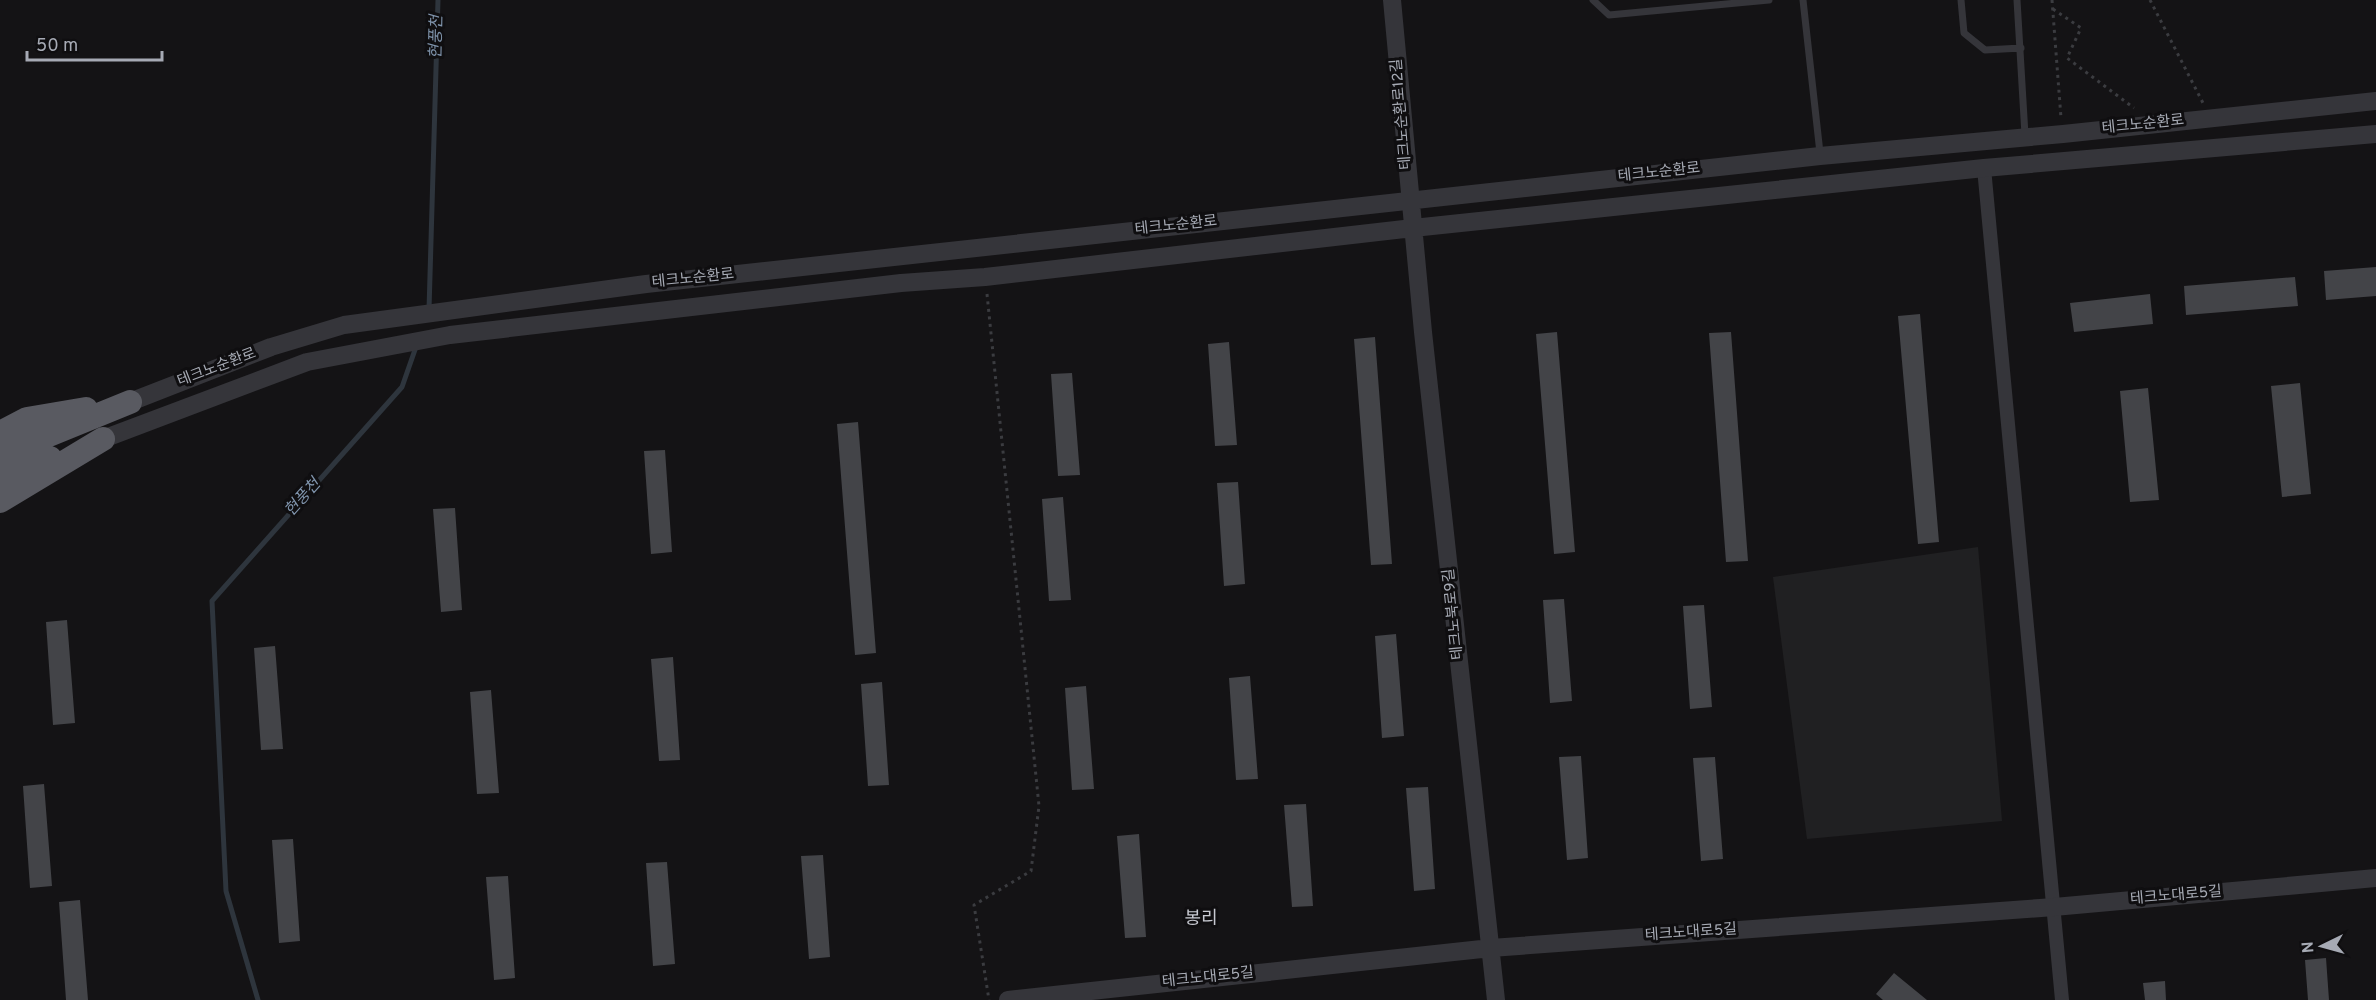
<svg xmlns="http://www.w3.org/2000/svg" width="2376" height="1000" viewBox="0 0 2376 1000" font-family="Overpass,'Noto Sans KR',sans-serif">
	<style>
		.built { fill: #202022 }
		.lines { fill: none; stroke-linecap: round; stroke-linejoin: round }
		.stream { stroke: #2e353d; stroke-width: 5 }
		.building { fill: #434448 }
		.path { stroke: #3b3c40; stroke-width: 3; stroke-dasharray: 3 4.5; stroke-linecap: butt }
		.service { stroke: #35353a; stroke-width: 7 }
		.minor { stroke: #35353a; stroke-width: 14 }
		.tertiary { stroke: #35353a; stroke-width: 18 }
		.trunk { stroke: #595a61; stroke-width: 24 }
		.labels { text-anchor: middle; dominant-baseline: central; stroke-width: 6; stroke-linejoin: round; paint-order: stroke }
		.street-label { font-size: 15px; fill: #a6aab4; stroke: #0f0e10 }
		.water-label { font-size: 16px; font-style: italic; fill: #8095ad; stroke: #0f0e10 }
		.quarter-label { font-size: 18px; fill: #c7c9d1; stroke: #0f0e10 }
	</style>
	<rect width="100%" height="100%" fill="#141315"/>
	<path class="built" d="M1978,547L2002,821L1807,839L1773,577Z"/>
	<g class="lines">
		<path class="stream" d="M429,310L438,0
			M258,1000L226,891L212,601L402,387L417,344"/>
	</g>
	<path class="building" d="M2376,267V296L2326,300L2324,271Z
		M2295,277L2298,306L2186,315L2184,286Z
		M2150,294L2153,324L2074,332L2070,303Z
		M1920,314L1939,542L1918,544L1898,316Z
		M1557,332L1575,552L1554,554L1536,334Z
		M1731,332L1748,561L1726,562L1709,333Z
		M1375,337L1392,564L1371,565L1354,339Z
		M1229,342L1237,445L1215,446L1208,344Z
		M1072,373L1080,475L1058,476L1051,374Z
		M2300,383L2311,494L2282,497L2271,386Z
		M2148,388L2159,500L2130,502L2120,391Z
		M858,422L876,653L855,655L837,424Z
		M665,450L672,552L651,554L644,451Z
		M1238,482L1245,584L1224,586L1217,483Z
		M1063,497L1071,600L1049,601L1042,499Z
		M455,508L462,610L441,612L433,509Z
		M1564,599L1572,701L1550,703L1543,600Z
		M1704,605L1712,707L1690,709L1683,606Z
		M67,620L75,723L53,725L46,622Z
		M1396,634L1404,736L1382,738L1375,636Z
		M275,646L283,749L261,750L254,648Z
		M673,657L680,760L659,761L651,659Z
		M1250,676L1258,779L1236,780L1229,678Z
		M882,682L889,785L868,786L861,684Z
		M1086,686L1094,789L1072,790L1065,688Z
		M491,690L499,793L477,794L470,692Z
		M1581,756L1588,858L1567,860L1559,757Z
		M1715,757L1723,859L1701,861L1693,758Z
		M44,784L52,886L30,888L23,786Z
		M1428,787L1435,889L1414,891L1406,788Z
		M1306,804L1313,906L1292,907L1284,805Z
		M1139,834L1146,937L1125,938L1117,836Z
		M293,839L300,941L279,943L272,840Z
		M823,855L830,957L809,959L801,856Z
		M667,862L675,964L653,966L646,863Z
		M508,876L515,978L494,980L486,877Z
		M80,900L88,1000H66L59,902Z
		M2326,958L2329,1000H2308L2305,960Z
		M1894,973L1927,1000H1883L1876,994Z
		M2165,981L2166,1000H2145L2143,983Z"/>
	<g class="lines">
		<path class="path" d="M2052,0L2061,118
			M2150,0L2203,103
			M2053,9L2081,28L2067,58L2134,108
			M987,294L1039,806L1031,871L974,905L989,1000"/>
		<path class="service" d="M1593,0L1609,15L1769,0
			M1803,0L1820,153
			M1961,0L1964,33L1985,50L2021,48
			M2017,0L2025,135"/>
		<path class="minor" d="M1984,168L2062,1000"/>
		<path class="tertiary" d="M1392,0L1423,332L1496,1000
			M130,402L271,347L344,325L646,284L1820,156L2063,134L2376,101
			M103,439L307,362L450,335L901,283L985,277L1413,228L1984,168L2376,134
			M1008,1000L1491,948L2054,907L2376,878"/>
		<path class="trunk" d="M0,433L27,419L86,409
			M0,455L130,402
			M0,479L50,458
			M0,501L103,439"/>
	</g>
	<g class="labels">
		<g class="street-label">
			<text transform="translate(1402 114) rotate(-95)">테크노순환로12길</text>
			<text transform="translate(2143 125) rotate(-6)">테크노순환로</text>
			<text transform="translate(1659 173) rotate(-6)">테크노순환로</text>
			<text transform="translate(1176 226) rotate(-6)">테크노순환로</text>
			<text transform="translate(693 279) rotate(-6)">테크노순환로</text>
			<text transform="translate(217 368) rotate(-21)">테크노순환로</text>
			<text transform="translate(1454 614) rotate(-96)">테크노북로9길</text>
			<text transform="translate(2176 896) rotate(-5)">테크노대로5길</text>
			<text transform="translate(1691 933) rotate(-4)">테크노대로5길</text>
			<text transform="translate(1208 978) rotate(-6)">테크노대로5길</text>
		</g>
		<g class="water-label">
			<text transform="translate(437 37) rotate(-89)">현풍천</text>
			<text transform="translate(303 498) rotate(-48)">현풍천</text>
		</g>
		<g class="quarter-label">
			<text x="1201" y="919">봉리</text>
		</g>
	</g>
	<g transform="translate(2322 946) rotate(265)" stroke="#0f0e10" stroke-width="4.5" paint-order="stroke">
	<path d="M0-4.5L10 22L0 15L-10 22Z" fill="#a6aab4"/>
	<text y="-9" font-size="16" font-weight="bold" text-anchor="middle" fill="#a6aab4">N</text>
	</g>
	<path d="M27 51v9h135v-9" fill="none" stroke="#a6aab4" stroke-width="3"/>
	<text x="36" y="51" font-size="18" fill="#a6aab4" stroke="#0f0e10" stroke-width="4.5" paint-order="stroke">50 m</text>
</svg>
